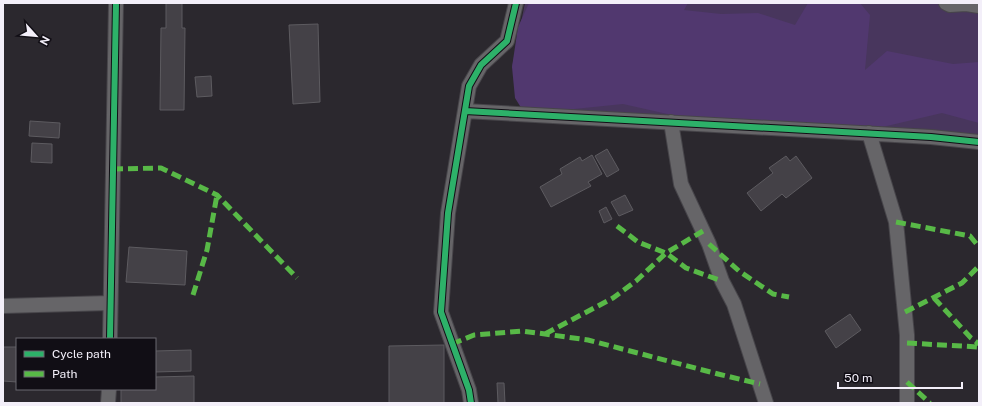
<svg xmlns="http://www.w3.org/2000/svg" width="982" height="406" viewBox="0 0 982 406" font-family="'Public Sans',sans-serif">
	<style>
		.green { fill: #48365d }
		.forest { fill: #51386f }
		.building { fill: #444147; stroke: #5d5b60 }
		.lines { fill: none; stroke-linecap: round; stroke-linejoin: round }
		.minor-casing { stroke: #47454a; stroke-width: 16 }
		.minor { stroke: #666568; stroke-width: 14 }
		.quiet { stroke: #58b947; stroke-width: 5; stroke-dasharray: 10 5; stroke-linecap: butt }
		.cycleway-casing { stroke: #110e15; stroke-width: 8 }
		.cycleway { stroke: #2db169; stroke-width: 6 }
	</style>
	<rect width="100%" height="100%" fill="#2b282e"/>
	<path class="green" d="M525,3H979V145L542,114L512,67Z"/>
	<path class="forest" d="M529,3H688L684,10L721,14L758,13L795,25L808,3H860L870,15L865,70L887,51L953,64L979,62V123L942,113L857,133L712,124L623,104L525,114L515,98L512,67L518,27Z"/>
	<path class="building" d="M166,3H182V28H185L184,110H160L161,28H166Z
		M318,24L320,102L293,104L289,25Z
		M211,76L212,96L197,97L195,77Z
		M30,121L60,123L59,138L29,136Z
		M32,143L52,144V163L31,162Z
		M607,149L619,170L607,177L595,156Z
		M592,155L602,174L588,182L591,186L551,207L540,187L562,174L560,169L580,157L582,161Z
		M786,156L790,161L796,156L812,178L786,198L782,194L761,211L747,193L773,173L769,168Z
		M625,195L633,210L619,216L611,202Z
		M606,207L612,219L604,223L599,211Z
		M129,247L187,251L185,285L126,282Z
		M850,314L861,330L836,348L825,331Z
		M444,345V403H389V346Z
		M3,347H17V382L3,381Z
		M191,350V371L155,372V351Z
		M194,376V403H121V389H155V377Z
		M497,383H504L505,403H498Z"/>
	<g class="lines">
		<g class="minor-casing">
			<path id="minor" d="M946,3L950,5L966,4L979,6
				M465,111L931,137L979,142
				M671,122L681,184L709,244L722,281L734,304L766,403
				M869,133L896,222L907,335V403
				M3,306L110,303
				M110,339L116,3
				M108,403L109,389
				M471,403L469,390L441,312L448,213L469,86L481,65L507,41L516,3"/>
		</g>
		<use href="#minor" class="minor"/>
		<path class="quiet" d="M113,169L161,168L217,195L297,278
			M896,222L970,236L979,247
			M617,226L638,242L666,253L686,268L722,281
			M709,244L739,271L773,294L789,297
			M193,295L207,250L217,195
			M934,298L971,338L979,344
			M905,312L962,283L979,266
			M545,334L613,298L636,281L666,253L703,231
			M907,343L979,347
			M452,344L474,335L522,331L545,334L588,340L718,374L760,384
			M907,382L930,403"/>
		<g class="cycleway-casing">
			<path id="cycleway" d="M465,111L931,137L979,142
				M110,339L116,3
				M471,403L469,390L441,312L448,213L469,86L481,65L507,41L516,3"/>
		</g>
		<use href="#cycleway" class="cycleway"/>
	</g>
	<rect width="982" height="406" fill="none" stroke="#f3eff9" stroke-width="8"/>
	<rect x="16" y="338" width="140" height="52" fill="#110e15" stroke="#6b6870"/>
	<rect x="24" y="351" width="20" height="6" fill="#2db169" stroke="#6b6870"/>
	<text x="52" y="358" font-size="12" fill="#f3eff9">Cycle path</text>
	<rect x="24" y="371" width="20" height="6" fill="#58b947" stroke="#6b6870"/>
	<text x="52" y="378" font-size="12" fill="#f3eff9">Path</text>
	<g transform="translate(36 36) rotate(117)" stroke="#110e15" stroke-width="3" paint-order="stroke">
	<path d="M0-3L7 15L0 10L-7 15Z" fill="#f3eff9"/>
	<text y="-6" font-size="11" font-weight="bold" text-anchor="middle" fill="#f3eff9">N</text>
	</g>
	<path d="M838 382v6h124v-6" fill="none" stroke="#f3eff9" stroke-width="2"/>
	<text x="844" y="382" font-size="12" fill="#f3eff9" stroke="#110e15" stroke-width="3" paint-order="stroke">50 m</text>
</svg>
